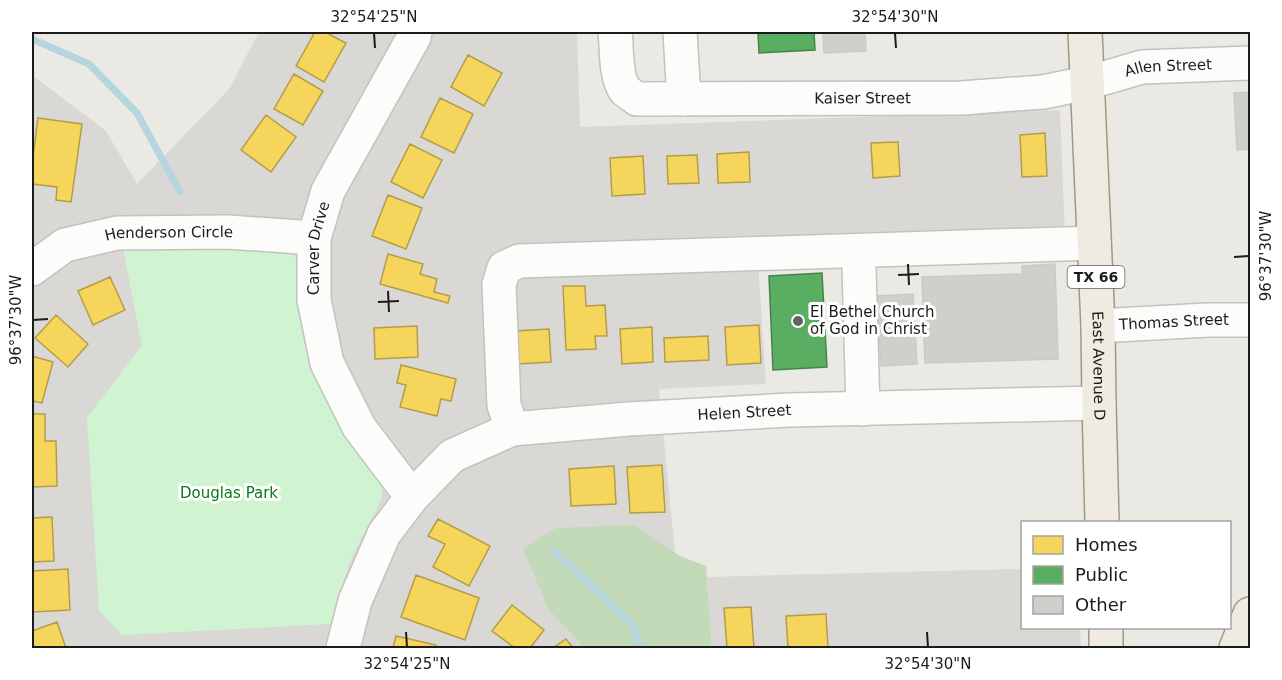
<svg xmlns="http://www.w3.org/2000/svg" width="1282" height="680" viewBox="0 0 1282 680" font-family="'DejaVu Sans',sans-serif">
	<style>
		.residential { fill: #d9d8d5; fill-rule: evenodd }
		.forest { fill: #c2dab7 }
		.park { fill: #d0f3d1 }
		.homes { fill: #f6d55c; stroke: #b49d48; stroke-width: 1.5 }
		.public { fill: #5aae61; stroke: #47824c; stroke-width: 1.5 }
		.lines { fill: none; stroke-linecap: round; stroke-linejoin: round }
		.stream { stroke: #b6d5df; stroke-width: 7 }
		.building { fill: #d1cfca; stroke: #cdcac4; stroke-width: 1.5 }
		.minor-casing { stroke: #c2c2bf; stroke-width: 36 }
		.major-casing { stroke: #a09881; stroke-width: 36 }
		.minor { stroke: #fcfcfb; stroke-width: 33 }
		.major { stroke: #f0ebe2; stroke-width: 33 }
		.ticks { fill: none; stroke: #1b1b1b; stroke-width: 2 }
		.poi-dot { fill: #636361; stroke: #fff; stroke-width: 2 }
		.labels { text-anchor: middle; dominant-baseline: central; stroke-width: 6; stroke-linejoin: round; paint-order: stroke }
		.shield { fill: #fff; stroke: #5f5f5f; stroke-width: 1.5 }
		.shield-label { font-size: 14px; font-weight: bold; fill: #1b1b1b }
		.street-label { font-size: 15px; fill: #1b1b1b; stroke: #fff }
		.poi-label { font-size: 15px; fill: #1b1b1b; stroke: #fff; text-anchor: start }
		.park-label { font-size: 15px; fill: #087b17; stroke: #fff }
		.neatline { fill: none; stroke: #1b1b1b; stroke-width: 2 }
		.ticks-label { font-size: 15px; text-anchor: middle; fill: #1b1b1b }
	</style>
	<rect width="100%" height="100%" fill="#eae9e3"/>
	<path class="residential" d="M259,32H577L580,127L1060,110L1065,236L757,247L766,384L659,389L675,553L634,525L549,610L584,648H32V75L106,131L137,184L229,89ZM122,242L381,500L350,561L330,624L87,418L142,345Z
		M1022,569V628H1080L1081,648H712L707,577Z"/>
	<path class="forest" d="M634,525L680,556L706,566L712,648H584L549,610L523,549L556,528Z"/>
	<path class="park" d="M122,242L292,253L301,264L377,475L383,486L381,499L350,561L330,624L122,635L99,610L87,418L142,345Z"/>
	<path class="homes" d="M315,32H325L346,43L324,82L296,66Z
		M468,55L502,73L484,106L451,87Z
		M294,74L323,91L303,125L274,109Z
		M440,98L473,114L454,153L421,137Z
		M266,115L296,137L271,172L241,150Z
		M38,118L82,124L71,202L56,200L57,187L32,184V164Z
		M1045,133L1047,176L1022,177L1020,135Z
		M898,142L900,176L873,178L871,143Z
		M410,144L442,160L423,198L391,182Z
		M749,152L750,182L718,183L717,154Z
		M697,155L699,183L668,184L667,156Z
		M643,156L645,194L612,196L610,158Z
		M388,195L422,208L406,249L372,236Z
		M388,254L423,264L420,274L437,279L434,292L450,296L448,303L380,284Z
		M110,277L125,310L93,325L78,291Z
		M563,286H585L586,306L605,305L607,336H595L596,349L566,350Z
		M56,315L88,344L68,367L35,338Z
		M759,325L761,363L727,365L725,327Z
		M417,326L418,357L375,359L374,328Z
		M652,327L653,362L622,364L620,329Z
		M549,329L551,362L518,364L516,331Z
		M708,336L709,360L665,362L664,338Z
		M32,356L53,362L42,403L32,401Z
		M401,365L456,379L451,401L441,399L437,416L400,407L406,385L397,383Z
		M32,414H45V441H56L57,486L32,487Z
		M662,465L665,512L630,513L627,467Z
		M614,466L616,504L571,506L569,469Z
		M52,517L54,561L32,562V518Z
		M438,519L490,546L469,586L433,567L445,544L428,536Z
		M68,569L70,610L32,612V571Z
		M416,575L479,598L465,640L401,617Z
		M512,605L544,630L530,648H515L492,631Z
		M751,607L754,648H727L724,608Z
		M826,614L828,648H788L786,616Z
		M57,622L66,648H34L32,639V631Z
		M396,636L436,645L435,648H393Z
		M566,639L573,648H553Z"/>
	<path class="public" d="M758,32H814L815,50L759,53Z
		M822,273L827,367L773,370L769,276Z"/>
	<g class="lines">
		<path class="stream" d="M32,39L89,64L137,113L180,192
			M554,551L634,626L640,648"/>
	</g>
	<path class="building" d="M823,32H865L866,51L824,53Z
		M1250,92V149L1237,150L1234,93Z
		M1055,264L1058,359L925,363L922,277L1022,274V266Z
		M913,294L917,364L881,366L877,296Z"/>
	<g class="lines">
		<g class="minor-casing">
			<g id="minor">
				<path id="s1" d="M615,32C617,47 615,77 625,90C628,93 633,96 637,99L961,98L1043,92L1087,83L1142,67L1250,63"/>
				<path d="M680,32L684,99"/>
				<path d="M859,268L863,409"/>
				<path id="s2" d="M32,269L65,245L117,233L228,232L314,238"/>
				<path id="s3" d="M1098,326L1208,320H1250"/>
				<path d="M512,429L504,405L499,285L504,268L519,261L1094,243"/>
				<path id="s4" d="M412,497L359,427L327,363L314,300V238L328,191L414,37L415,32"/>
				<path id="s5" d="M343,648L355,601L384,534L412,497L452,456L512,429L629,419L789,410L1099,403"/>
			</g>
		</g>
		<g class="major-casing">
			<g id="major">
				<path id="s6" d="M1085,32L1098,326L1099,403L1102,522"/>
				<path d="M1106,628V648"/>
				<path d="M1236,648L1250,614"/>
			</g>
		</g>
		<use href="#minor" class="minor"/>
		<use href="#major" class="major"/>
	</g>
	<path class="ticks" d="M374,33L375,48M895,33L896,48M1234,257L1249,256M908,264L909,285M898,275L919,274M388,291L389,312M378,302L399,301M33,320L48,319M406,632L407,647M927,632L928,647"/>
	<circle class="poi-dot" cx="798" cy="321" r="6"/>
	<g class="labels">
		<rect class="shield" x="1067.5" y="266" width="57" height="22" rx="4.5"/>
		<g class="shield-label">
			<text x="1096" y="277">TX 66</text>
		</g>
		<g class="street-label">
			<text stroke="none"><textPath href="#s1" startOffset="609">Allen Street</textPath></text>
			<text stroke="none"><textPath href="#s1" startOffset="300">Kaiser Street</textPath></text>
			<text stroke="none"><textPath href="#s2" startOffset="146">Henderson Circle</textPath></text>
			<text stroke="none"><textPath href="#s4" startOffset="276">Carver Drive</textPath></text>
			<text stroke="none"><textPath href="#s3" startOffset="76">Thomas Street</textPath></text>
			<text stroke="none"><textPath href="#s6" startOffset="334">East Avenue D</textPath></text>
			<text stroke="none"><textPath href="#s5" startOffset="524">Helen Street</textPath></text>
		</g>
		<g class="poi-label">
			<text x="810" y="312">El Bethel Church<tspan x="810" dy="17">of God in Christ</tspan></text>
		</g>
		<g class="park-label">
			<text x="229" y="493">Douglas Park</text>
		</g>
	</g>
	<rect width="1282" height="680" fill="none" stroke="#ffffff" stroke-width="66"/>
	<rect x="1021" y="521" width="210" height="108" fill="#ffffff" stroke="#a4a4a4" stroke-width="1.5"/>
	<rect x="1033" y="536" width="30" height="18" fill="#f6d55c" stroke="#a4a4a4" stroke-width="1.5"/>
	<text x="1075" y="551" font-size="18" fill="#1b1b1b">Homes</text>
	<rect x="1033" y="566" width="30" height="18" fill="#5aae61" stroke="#a4a4a4" stroke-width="1.5"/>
	<text x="1075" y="581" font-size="18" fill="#1b1b1b">Public</text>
	<rect x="1033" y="596" width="30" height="18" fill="#d1cfca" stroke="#a4a4a4" stroke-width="1.5"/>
	<text x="1075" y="611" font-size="18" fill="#1b1b1b">Other</text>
	<rect x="33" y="33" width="1216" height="614" class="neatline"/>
	<g class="ticks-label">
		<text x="374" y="22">32°54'25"N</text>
		<text x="895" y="22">32°54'30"N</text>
		<text transform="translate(1266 256) rotate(-90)" y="5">96°37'30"W</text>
		<text transform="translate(16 320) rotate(-90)" y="5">96°37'30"W</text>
		<text x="407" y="669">32°54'25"N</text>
		<text x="928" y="669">32°54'30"N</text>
	</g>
</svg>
